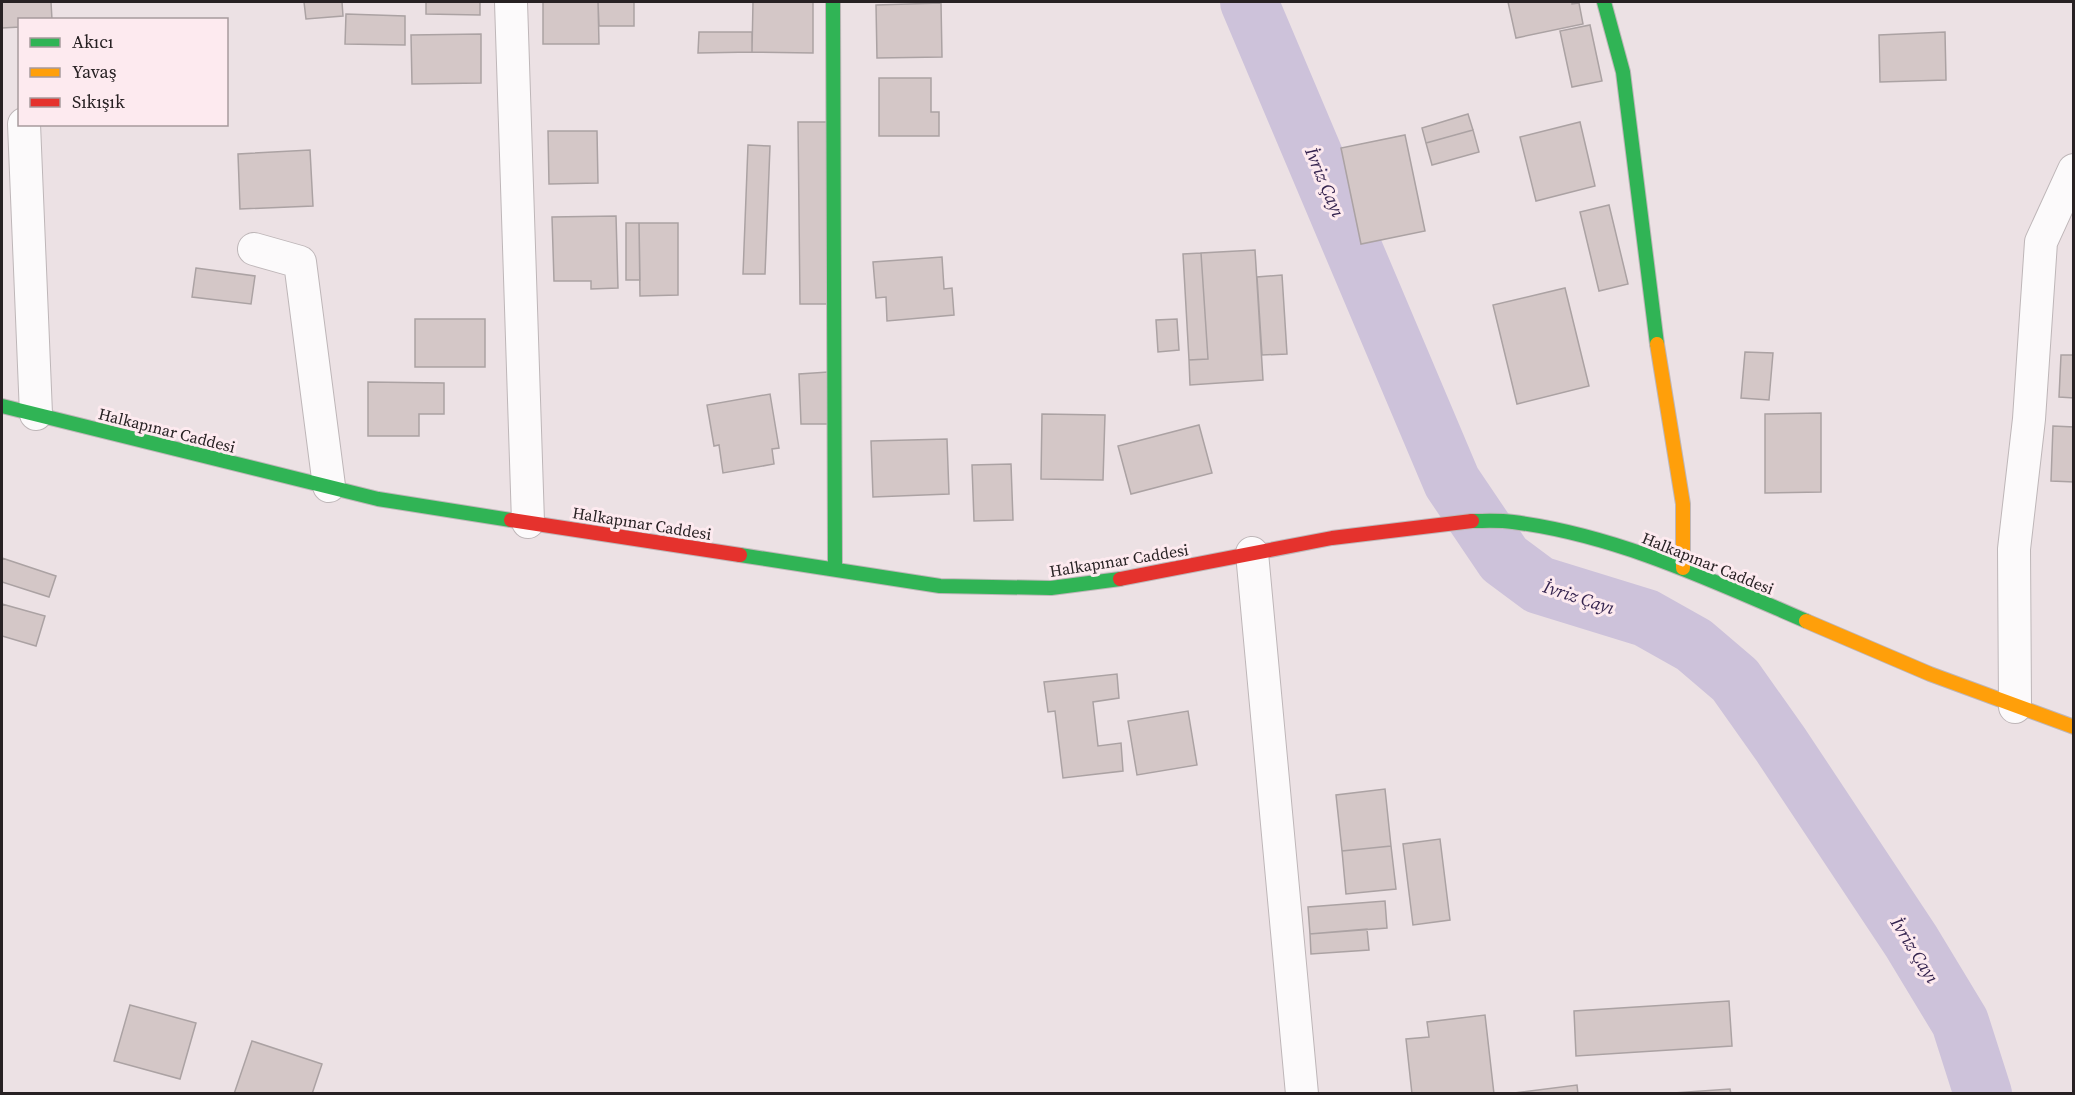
<svg xmlns="http://www.w3.org/2000/svg" width="2075" height="1095" viewBox="0 0 2075 1095" font-family="'Source Serif 4',serif">
	<style>
		.lines { fill: none; stroke-linecap: round; stroke-linejoin: round }
		.river { stroke: #cdc2da; stroke-width: 58 }
		.building { fill: #d4c7c7; stroke: #aba2a3; stroke-width: 1.5 }
		.street-casing { stroke: #beb6b8; stroke-width: 34 }
		.fast-casing { stroke: #beb6b8; stroke-width: 16 }
		.slow-casing { stroke: #beb6b8; stroke-width: 16 }
		.jam-casing { stroke: #beb6b8; stroke-width: 16 }
		.street { stroke: #fcfafb; stroke-width: 32 }
		.fast { stroke: #30b455; stroke-width: 14 }
		.slow { stroke: #ff9f0a; stroke-width: 14 }
		.jam { stroke: #e5322d; stroke-width: 14 }
		.labels { text-anchor: middle; dominant-baseline: central; stroke-width: 6; stroke-linejoin: round; paint-order: stroke }
		.street-label { font-size: 16px; fill: #272123; stroke: #fdeaef }
		.water-label { font-size: 18px; font-style: italic; fill: #35244f; stroke: #fdeaef }
	</style>
	<rect width="100%" height="100%" fill="#ece1e4"/>
	<g class="lines">
		<path class="river" d="M1249,2L1452,482L1504,559L1539,585L1646,618L1694,645L1735,680L1781,745L1911,941L1960,1022L1983,1094"/>
	</g>
	<path class="building" d="M2,2H51L52,20H20V27L2,28Z
		M304,2H342L343,16L306,19Z
		M426,2H480V15L426,14Z
		M543,2H598L599,44H543Z
		M598,2H634V26H599Z
		M753,2H813V53L752,52Z
		M1508,2H1572V4L1579,3L1583,24L1516,38Z
		M941,3L942,57L877,58L876,5Z
		M346,14L405,16V45L345,44Z
		M1590,25L1602,81L1572,87L1560,31Z
		M699,32H752V52L698,53Z
		M1945,32L1946,80L1880,82L1879,35Z
		M481,34V83L412,84L411,35Z
		M879,78H931V112H939V136H879Z
		M1468,114L1473,130L1426,143L1422,128Z
		M798,122H831L833,304H800Z
		M1580,122L1595,186L1536,201L1520,137Z
		M1473,130L1479,152L1432,165L1426,143Z
		M548,131H597L598,183L549,184Z
		M1405,135L1425,231L1361,244L1341,148Z
		M748,145L770,146L765,274H743Z
		M310,150L313,206L240,209L238,154Z
		M1609,205L1628,284L1599,291L1580,212Z
		M616,216L618,288L591,289V281H554L552,217Z
		M626,223H639L640,280H626Z
		M639,223H678V295L640,296Z
		M1255,250L1263,380L1190,385L1189,360L1208,359L1201,253Z
		M1201,253L1208,359L1189,360L1183,254Z
		M942,257L944,289L952,288L954,315L887,321L886,297L876,298L873,262Z
		M196,268L255,276L251,304L192,297Z
		M1282,275L1287,354L1262,355L1257,277Z
		M1565,288L1589,386L1517,404L1493,305Z
		M415,319H485V367H415Z
		M1177,319L1179,350L1158,352L1156,320Z
		M1745,352L1773,353L1769,400L1741,398Z
		M2061,355H2074V398L2059,397Z
		M828,372L830,424H801L799,374Z
		M368,382L444,383V414H419V436H368Z
		M770,394L779,448L772,449L774,464L723,473L719,445L714,446L707,405Z
		M1821,413V492L1765,493V414Z
		M1042,414L1105,415L1103,480L1041,479Z
		M1199,425L1212,473L1131,494L1118,446Z
		M2053,426L2074,427V482L2051,481Z
		M947,439L949,494L873,497L871,441Z
		M1011,464L1013,520L974,521L972,465Z
		M2,558L56,576L49,597L2,582Z
		M2,604L45,616L36,646L2,636Z
		M1117,674L1119,698L1093,702L1098,746L1121,743L1123,771L1063,778L1055,711L1048,712L1044,682Z
		M1188,711L1197,765L1137,775L1128,721Z
		M1385,789L1391,846L1342,851L1336,795Z
		M1440,839L1450,920L1413,925L1403,844Z
		M1391,846L1396,889L1346,894L1342,851Z
		M1385,901L1387,928L1310,934L1308,907Z
		M1367,929L1369,950L1311,954L1310,934Z
		M1729,1001L1732,1046L1576,1056L1574,1011Z
		M130,1005L196,1023L180,1079L114,1061Z
		M1485,1015L1494,1094H1412L1406,1039L1429,1037L1427,1022Z
		M252,1041L322,1064L312,1094H234Z
		M1577,1085L1578,1094L1514,1093Z
		M1730,1089L1731,1094H1659Z"/>
	<g class="lines">
		<g class="street-casing">
			<path id="street" d="M511,2L528,522
				M24,124L36,414
				M254,249L300,262L329,486
				M1252,553L1302,1094
				M2015,707L2014,549L2029,419L2041,242L2074,170"/>
		</g>
		<g class="fast-casing">
			<path id="fast" d="M833,2L835,569
				M1604,2L1623,72L1657,344
				M2,406L378,499L511,520
				M1472,521C1485,521 1499,520 1513,522C1616,535 1711,580 1806,621
				M740,555L940,586L1051,588L1120,579"/>
		</g>
		<g class="slow-casing">
			<path id="slow" d="M1657,344L1683,504V568
				M1806,621L1930,674L2074,727"/>
		</g>
		<g class="jam-casing">
			<path id="jam" d="M511,520L740,555
				M1120,579L1332,538L1472,521"/>
		</g>
		<use href="#street" class="street"/>
		<use href="#fast" class="fast"/>
		<use href="#slow" class="slow"/>
		<use href="#jam" class="jam"/>
	</g>
	<g class="labels">
		<g class="street-label">
			<text transform="translate(167 430) rotate(14)">Halkapınar Caddesi</text>
			<text transform="translate(642 523) rotate(9)">Halkapınar Caddesi</text>
			<text transform="translate(1119 560) rotate(-9)">Halkapınar Caddesi</text>
			<text transform="translate(1708 563) rotate(22)">Halkapınar Caddesi</text>
		</g>
		<g class="water-label">
			<text transform="translate(1325 182) rotate(67)">İvriz Çayı</text>
			<text transform="translate(1579 597) rotate(18)">İvriz Çayı</text>
			<text transform="translate(1915 950) rotate(58)">İvriz Çayı</text>
		</g>
	</g>
	<rect width="2075" height="1095" fill="none" stroke="#272123" stroke-width="6"/>
	<rect x="18" y="18" width="210" height="108" fill="#fdeaef" stroke="#a79a9d" stroke-width="1.5"/>
	<rect x="30" y="38" width="30" height="9" fill="#30b455" stroke="#a79a9d" stroke-width="1.5"/>
	<text x="72" y="48" font-size="18" fill="#272123">Akıcı</text>
	<rect x="30" y="68" width="30" height="9" fill="#ff9f0a" stroke="#a79a9d" stroke-width="1.5"/>
	<text x="72" y="78" font-size="18" fill="#272123">Yavaş</text>
	<rect x="30" y="98" width="30" height="9" fill="#e5322d" stroke="#a79a9d" stroke-width="1.5"/>
	<text x="72" y="108" font-size="18" fill="#272123">Sıkışık</text>
</svg>
